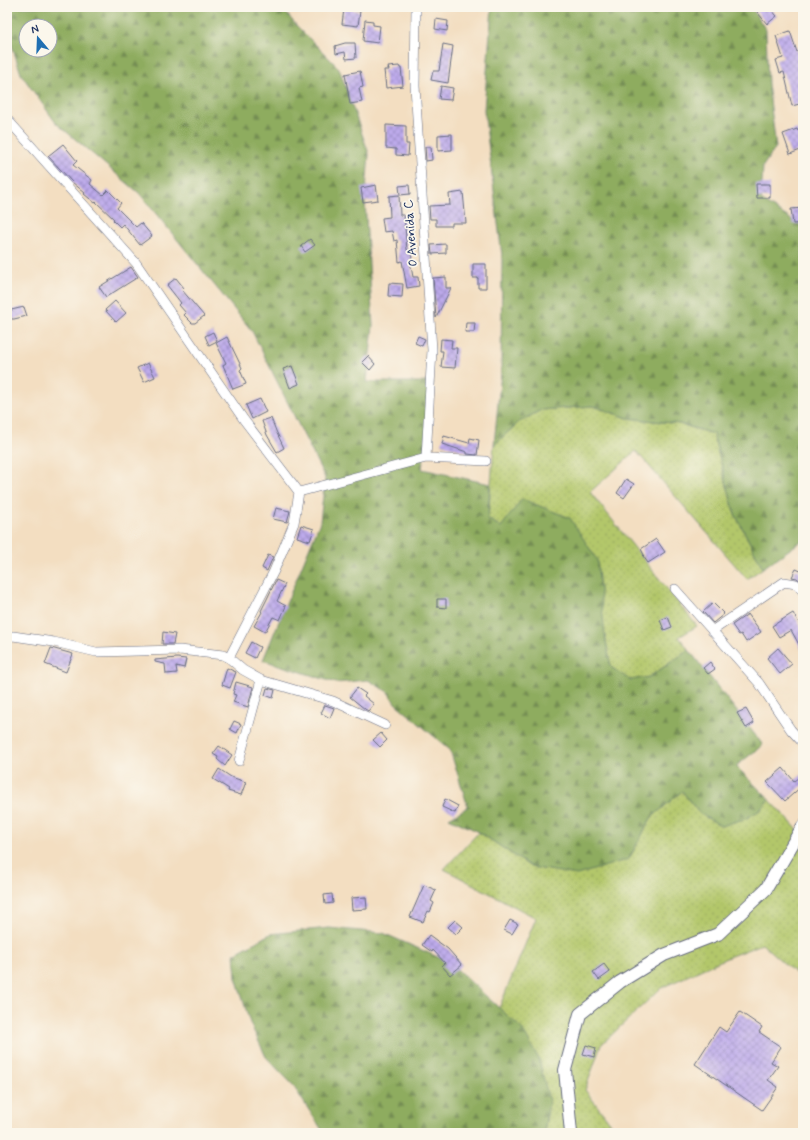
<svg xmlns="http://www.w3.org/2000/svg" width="810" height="1140" viewBox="0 0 810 1140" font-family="Mynerve,sans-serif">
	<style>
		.grass { fill: url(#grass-dots); stroke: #677b64 }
		.forest { fill: url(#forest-firs); stroke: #546e5e; fill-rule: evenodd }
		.building { fill: url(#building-cross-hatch) }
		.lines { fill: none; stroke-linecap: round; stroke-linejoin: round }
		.minor-casing { stroke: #676c81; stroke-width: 10 }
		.tertiary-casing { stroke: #676c81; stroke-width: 14 }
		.minor { stroke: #fff; stroke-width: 9 }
		.tertiary { stroke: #fff; stroke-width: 12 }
		.labels { text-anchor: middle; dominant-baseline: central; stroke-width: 3.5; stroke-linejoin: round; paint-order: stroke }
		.street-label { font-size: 13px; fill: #1b2f5e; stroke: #fbf7ec }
	</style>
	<defs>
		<pattern id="grass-dots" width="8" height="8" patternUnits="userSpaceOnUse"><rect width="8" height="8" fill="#b3c76b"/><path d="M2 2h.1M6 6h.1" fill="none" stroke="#99ab5f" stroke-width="1.8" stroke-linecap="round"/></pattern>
		<pattern id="forest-firs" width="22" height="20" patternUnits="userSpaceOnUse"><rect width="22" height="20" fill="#8eac5f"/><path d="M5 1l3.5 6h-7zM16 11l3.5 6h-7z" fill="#738c52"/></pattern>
		<pattern id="building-cross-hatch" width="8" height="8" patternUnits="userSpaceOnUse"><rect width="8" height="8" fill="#bdaaeb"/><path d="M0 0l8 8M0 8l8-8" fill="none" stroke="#998bc2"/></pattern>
	</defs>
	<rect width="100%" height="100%" fill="#fbf7ec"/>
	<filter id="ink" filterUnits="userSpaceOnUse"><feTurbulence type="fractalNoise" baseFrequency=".025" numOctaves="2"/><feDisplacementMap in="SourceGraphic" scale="8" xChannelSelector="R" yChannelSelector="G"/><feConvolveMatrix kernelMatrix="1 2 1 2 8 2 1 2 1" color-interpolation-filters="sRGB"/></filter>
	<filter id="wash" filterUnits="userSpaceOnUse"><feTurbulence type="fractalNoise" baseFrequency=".012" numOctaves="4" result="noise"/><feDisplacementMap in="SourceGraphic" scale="16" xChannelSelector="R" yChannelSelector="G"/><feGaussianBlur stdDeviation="0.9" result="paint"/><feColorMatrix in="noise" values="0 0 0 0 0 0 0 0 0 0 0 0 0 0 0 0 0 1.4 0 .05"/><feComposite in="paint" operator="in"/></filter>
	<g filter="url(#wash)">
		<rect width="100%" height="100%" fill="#f3dec1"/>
		<path class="grass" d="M593,406L628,418L680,424L713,434L735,514L763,568L747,579L636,451L590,492L697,626L679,637L689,650L649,677L630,681L611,667L605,636L501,527L488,519L494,445L519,422L541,410Z
			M682,791L699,813L760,810L769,799L798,830L803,825V980L762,944L731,956L661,988L601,1045L585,1090L618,1133H544L549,1101L522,1029L499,1008L536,918L444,869L479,832L531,867L629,859L651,818Z"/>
		<path class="forest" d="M7,7H281L296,25L339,68L369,154L365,202L373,326L367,382H433L422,469L490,484L488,519L501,527L522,499L570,518L597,560L605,636L611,667L630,680L649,677L689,650L763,745L736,766L769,799L760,810L747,818L721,826L699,813L682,791L651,818L629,859L577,875L531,867L479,832L449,818L468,807L450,750L395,703L388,692L368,680L336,683L263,660L320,522L325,478L252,331L139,193L56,123L21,74L7,30ZM26,26H50V50H26Z
			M492,7H751L766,30L768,84L776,147L763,166L761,200L798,224H803V540L763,568L735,514L713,434L680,424L628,418L593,406L541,410L519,422L494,445L501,372L502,256L484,110Z
			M329,928L383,933L449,962L522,1029L539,1059L549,1101L544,1133H324L292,1084L266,1057L250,1023L236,977L234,954L270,934Z"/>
		<g id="blocks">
			<path class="building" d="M753,7H769L777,16L767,24Z
				M344,9L360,11L358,26L342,24Z
				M436,19L448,21L447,31L435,29Z
				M365,20L373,21V25L380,26L378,43L363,41Z
				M790,31L797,52L803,50V72L800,73L803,85V103L792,106L784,72L780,73L776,60L783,58L776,36Z
				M345,43H355L356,58L346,59L345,52L336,54L335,46Z
				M443,44L453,46L448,83L431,80L433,71H439Z
				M399,66L400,68H401L403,86L386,88L384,70H389L388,67Z
				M360,71L363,87L359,88L362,102L350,104L345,74Z
				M441,86L453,88L451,100L439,99Z
				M386,125L406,126V144H409L408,156L396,155V149L386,148Z
				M797,129L798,131L803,129V149L790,154L783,134Z
				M452,134V150L438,151V135Z
				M63,144L77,161L73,165L92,180L90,184L103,195L108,190L121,203L117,208L136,227L141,223L152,236L140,245L123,224L120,227L113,220L114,219L96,202L95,203L84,194L85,193L72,182L48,156Z
				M425,147H431L432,160L426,161Z
				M756,184H770V198H757Z
				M376,185L378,200L363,202L361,188Z
				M409,185L410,194L400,195L399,186Z
				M463,192L466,223H452V226H436V219H430L429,206L450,205L449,194Z
				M399,195L400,215H404L407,250H411L412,261H410L413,277H418L419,286L407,288L402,261L399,262L397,240L394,241L392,231L384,232L382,218L390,217L389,196Z
				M803,208V223L793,224L791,209Z
				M310,239L315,245L305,252L301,246Z
				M446,244V253L432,254L431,245Z
				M473,264H486V288H478V278H473Z
				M131,267L138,277L106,297L99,287Z
				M446,277V288H451L436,318L433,278Z
				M176,278L184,288L182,290L204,316L195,323H192L184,315L186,313L179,305L181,303L167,285Z
				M389,283L403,284L402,297L388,296Z
				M115,301L126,313L116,322L105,310Z
				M24,307L27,316L14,319H7V311Z
				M466,323H475L474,332H465Z
				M213,332L217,341L209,345L205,336Z
				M418,336L425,339L422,346L415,343Z
				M227,337L242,368L240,370L246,384L233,389L223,365L226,363L216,343Z
				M441,339L452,340L451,348H457L455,368L441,367L443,351H440Z
				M368,356L375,364L370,370L362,362Z
				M148,363L155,377L144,382L137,368Z
				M292,366L299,384L290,388L283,369Z
				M260,399L266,412L252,419L246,405Z
				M271,418L276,431L284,448L277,452L267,435L262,421Z
				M444,436L469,443L470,438L479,440L477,455L467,454V452L442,444Z
				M626,479L634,484L624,498L617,493Z
				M276,508L290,511L287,522L273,519Z
				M301,525L314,529L310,541L297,537Z
				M656,539L665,552L648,563L643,556L644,555L641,549Z
				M268,555L273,557L267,571L262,568Z
				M796,569L803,572V583L797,578L792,577Z
				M276,580L285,584L277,601L286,606L280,620L273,617L265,632L254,626L262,612L261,611L267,599Z
				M437,599H446V608L437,607Z
				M713,603L724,614L713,623L703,612Z
				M793,613L803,630V652L791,630L779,637L772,626Z
				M748,614L761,632L746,642L741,634L739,635L732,625Z
				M668,617L672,627L664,630L660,620Z
				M163,632L175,634L173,644H162Z
				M251,642L260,647L255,658L245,653Z
				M51,648L73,654L66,672L45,664Z
				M778,648L792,664L780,674L767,658Z
				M177,658L186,659L184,668L176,666L177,673L166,674L165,664L155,662V660Z
				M710,662L715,669L708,674L703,668Z
				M227,668L236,672L230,688L222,685Z
				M236,682L253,687L248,707L233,702L236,695L233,694Z
				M267,688L275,690L273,698L265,695Z
				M357,688L366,694L364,696L374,704L368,711L365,709L350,697Z
				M325,705L334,708L330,718L321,713Z
				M746,709L754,723L746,728L737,713Z
				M234,721L241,724L237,733L230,729Z
				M381,733L387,740L380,747L373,740Z
				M219,746L232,755L225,766L217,759L218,757L213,754Z
				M783,768L794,781L803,774V785L785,801L767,782Z
				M219,769L231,777L246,782L241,795L228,791L229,789L213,779Z
				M445,799L458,806L455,813L442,807Z
				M424,885L436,890L431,901L434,903L430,912L428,911L423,922L410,917Z
				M332,894L333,903L325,904L324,895Z
				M366,897L367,909L352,910L351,898Z
				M455,920L463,927L456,934L448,927Z
				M510,920L518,924L512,934L504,930Z
				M429,935L448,949L462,965L450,975L442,966L445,963L433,950L432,952L422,945Z
				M604,964L610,972L599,980L593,972Z
				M740,1012L762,1027L759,1032L781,1047L771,1062L778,1066L768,1080L778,1087L762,1110L695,1064L719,1027L726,1032Z
				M586,1045L596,1048L594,1057L583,1054Z"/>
		</g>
	</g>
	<g filter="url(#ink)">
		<use href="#blocks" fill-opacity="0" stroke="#676c81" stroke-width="1"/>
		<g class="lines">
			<g class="minor-casing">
				<path id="minor" d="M416,7L415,86L432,350L426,458
					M7,119L136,263L178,324L244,420L299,492L294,523L274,571L229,658
					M299,492L426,458L486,461
					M675,589L759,683L791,730L803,743
					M712,631L784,582L796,584L803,591
					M7,637L13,636L54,642L96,652L180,650L223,655L229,658L243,670L261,680L333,701L385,725
					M239,761L261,680"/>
			</g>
			<g class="tertiary-casing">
				<path id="tertiary" d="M571,1133L565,1070L580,1014L620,982L664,955L718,934L766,889L803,826"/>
			</g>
			<use href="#minor" class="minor"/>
			<use href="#tertiary" class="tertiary"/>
		</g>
	</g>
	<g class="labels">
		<g class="street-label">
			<text transform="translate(411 233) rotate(-94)">0 Avenida C</text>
		</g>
	</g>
	<rect width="810" height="1140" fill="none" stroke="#fbf7ec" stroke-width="24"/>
	<g transform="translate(38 38) rotate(341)"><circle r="19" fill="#fbf7ec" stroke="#a1a7b3"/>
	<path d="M0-3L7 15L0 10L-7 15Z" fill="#1f6fb2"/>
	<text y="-6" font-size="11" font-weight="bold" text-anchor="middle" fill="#1b2f5e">N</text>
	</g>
</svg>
